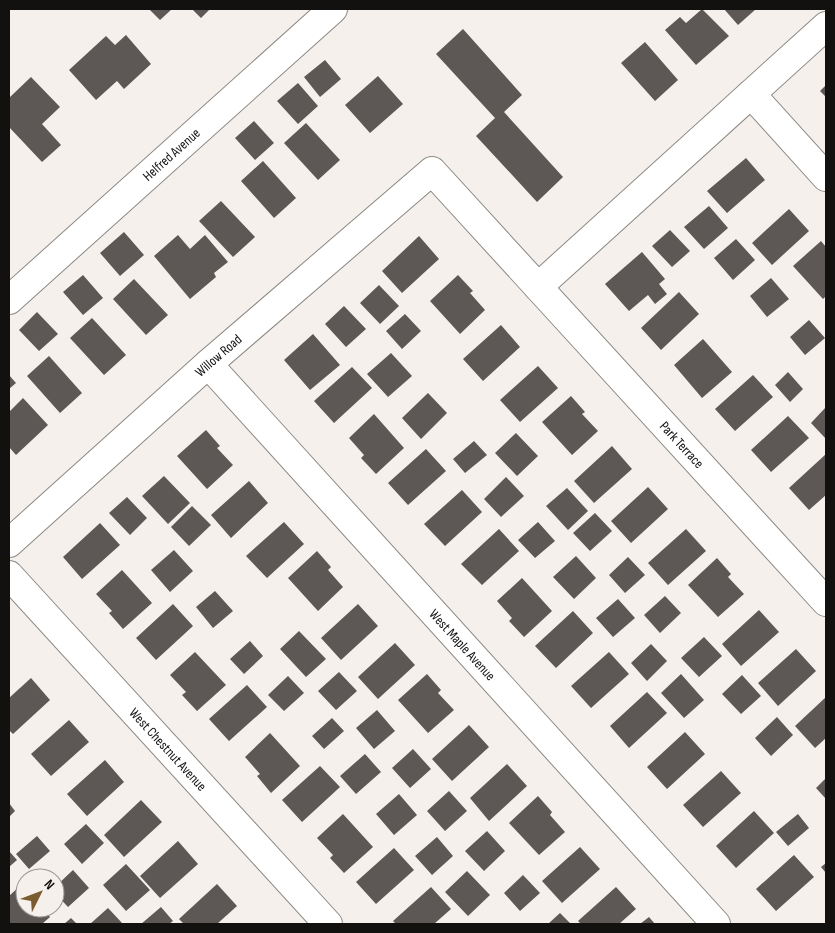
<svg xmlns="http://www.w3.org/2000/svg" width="835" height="933" viewBox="0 0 835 933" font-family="'Sofia Sans Condensed',sans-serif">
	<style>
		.building { fill: #5d5756 }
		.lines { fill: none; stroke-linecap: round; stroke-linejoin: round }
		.street-casing { stroke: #8c8883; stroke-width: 30 }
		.street { stroke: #fff; stroke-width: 28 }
		.labels { text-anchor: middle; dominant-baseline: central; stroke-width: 5; stroke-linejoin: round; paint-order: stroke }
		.street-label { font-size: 14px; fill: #12110f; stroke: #f5f0eb }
	</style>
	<rect width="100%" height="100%" fill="#f5f0eb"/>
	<path class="building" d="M149,9H172L160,20Z
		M192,9H210L201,18Z
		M702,9L729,36L696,65L665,30L680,17L686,23Z
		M724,9H756L738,25Z
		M463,29L522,95L504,112L563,177L537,202L476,136L495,118L436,54Z
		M126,35L151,64L124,89L117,81L96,100L69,70L106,36L115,45Z
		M645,42L678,80L655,101L621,63Z
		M325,60L341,79L320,97L304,77Z
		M378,76L403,104L370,133L345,105Z
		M31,77L60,107L42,124L61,145L42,162L9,127V98Z
		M298,83L318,106L298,124L277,101Z
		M826,85V97L820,91Z
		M254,121L274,143L255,160L235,138Z
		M306,123L340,160L318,180L284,143Z
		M746,158L765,180L727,213L707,191Z
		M263,161L296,198L274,218L241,181Z
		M221,201L255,237L233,257L199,221Z
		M709,206L728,228L704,249L684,227Z
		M789,209L809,231L772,265L752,243Z
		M670,230L690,251L672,267L652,246Z
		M124,232L144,255L120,276L100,253Z
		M178,235L190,249L205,235L228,262L214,273L216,277L190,299L154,256Z
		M419,236L439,259L402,293L382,271Z
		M736,239L755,260L733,280L714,258Z
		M821,241L826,247V296L823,299L793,266Z
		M642,252L665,279L659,284L667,294L655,304L648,295L629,311L605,284Z
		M83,275L103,298L83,315L63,292Z
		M458,275L473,291L470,293L485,310L460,334L430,301Z
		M771,278L789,299L767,317L750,296Z
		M134,279L168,315L146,335L113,299Z
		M379,285L399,306L380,324L360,303Z
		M679,292L699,314L661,350L641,328Z
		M344,306L366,329L346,347L325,324Z
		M37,312L58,334L39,351L19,330Z
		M405,314L421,331L402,349L386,331Z
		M92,318L126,355L104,375L70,338Z
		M809,320L825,338L805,355L790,337Z
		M501,325L520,347L483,381L463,359Z
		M313,334L340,365L310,390L284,360Z
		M703,339L732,372L702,398L674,365Z
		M391,353L412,376L388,397L367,374Z
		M49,356L82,393L60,413L27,376Z
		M538,366L558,388L520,422L500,400Z
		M352,367L372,388L334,423L314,401Z
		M788,372L803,389L790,402L775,385Z
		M9,375L16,383L9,389Z
		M753,375L773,397L735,431L715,409Z
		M428,393L447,413L421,439L402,418Z
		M571,396L585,412L582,414L598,431L572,455L542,422Z
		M23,398L48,425L16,455L9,447V412Z
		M826,407V439L811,423Z
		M374,414L404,448L376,474L361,458L364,455L349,438Z
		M788,416L809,438L771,472L751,450Z
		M206,430L220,446L217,448L233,465L207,489L177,456Z
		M516,433L538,456L517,476L495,453Z
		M474,441L487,455L465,473L453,459Z
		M612,446L632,469L594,503L574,481Z
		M426,449L446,471L408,505L388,483Z
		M826,454V495L809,510L789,488Z
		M164,476L190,503L168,524L142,496Z
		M506,477L524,496L501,517L484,499Z
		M249,481L268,503L231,538L211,515Z
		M648,487L668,509L631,543L611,521Z
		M567,488L588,511L568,530L546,506Z
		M462,490L482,512L445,546L424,524Z
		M127,497L147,518L130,535L109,513Z
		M192,506L211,525L189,546L171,527Z
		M595,513L612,531L590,551L573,533Z
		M284,522L304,544L267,578L246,556Z
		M538,522L555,541L535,558L518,540Z
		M100,523L120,545L82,579L63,557Z
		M499,529L519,551L482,585L461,564Z
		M686,529L706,551L668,585L648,563Z
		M174,550L193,571L170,592L151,570Z
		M317,551L331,567L328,570L343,587L318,611L288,578Z
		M576,556L596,578L574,599L553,577Z
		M628,557L645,575L625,593L609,575Z
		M717,558L731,574L728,577L744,594L718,617L688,585Z
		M122,570L152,603L123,629L109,613L112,611L96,594Z
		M522,578L552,611L524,637L509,621L512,618L497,601Z
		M215,591L233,611L213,628L196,607Z
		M665,596L681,613L660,633L644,615Z
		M618,599L635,618L613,637L596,618Z
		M173,604L193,626L156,660L136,638Z
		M358,604L378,626L341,660L321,638Z
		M759,610L779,632L741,666L722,644Z
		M573,611L593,633L556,668L535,646Z
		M299,631L326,659L306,677L280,649Z
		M704,637L722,656L699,677L681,658Z
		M250,641L263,656L244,674L230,659Z
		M395,643L415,665L378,699L358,677Z
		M651,644L667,661L647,681L631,663Z
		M796,649L816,671L778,706L758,683Z
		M195,652L226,685L197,711L182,695L186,692L170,675Z
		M609,652L629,674L591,708L571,686Z
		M339,672L357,691L336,710L318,691Z
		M427,674L441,690L438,693L454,710L428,733L398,700Z
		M681,674L704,700L684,718L661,693Z
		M742,675L761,696L741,714L722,694Z
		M288,676L304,693L284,711L268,695Z
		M31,678L50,700L13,734L9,730V698Z
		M247,685L267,707L229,741L209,719Z
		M647,692L667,713L629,748L610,726Z
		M826,697V738L815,748L795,726Z
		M377,710L395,731L374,749L356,728Z
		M777,717L793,735L771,756L755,738Z
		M332,718L344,731L324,749L312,736Z
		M69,720L89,742L51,776L31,754Z
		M469,725L489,747L452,781L432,759Z
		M685,732L705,754L667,789L647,767Z
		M270,733L300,766L271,793L257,776L260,774L245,757Z
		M413,749L431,769L410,788L392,768Z
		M365,754L381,772L356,794L340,776Z
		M105,760L124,782L87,816L67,794Z
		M507,764L527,786L489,821L470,798Z
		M320,766L340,787L302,822L282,800Z
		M721,771L741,793L703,827L683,805Z
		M826,778V799L816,788Z
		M449,791L467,811L445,831L427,811Z
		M399,794L417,815L394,835L376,814Z
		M538,796L552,812L550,815L565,832L539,855L509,823Z
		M141,800L162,822L124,857L104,835Z
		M9,803L15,811L9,817Z
		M754,811L774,833L736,868L716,846Z
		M343,814L373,847L344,873L330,858L333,855L317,838Z
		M798,814L809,828L788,846L776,832Z
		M86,824L104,843L82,864L64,844Z
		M487,831L505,851L484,871L465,851Z
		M37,836L50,851L29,869L16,854Z
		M437,837L453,856L432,875L415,856Z
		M178,841L198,864L160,898L140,876Z
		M580,847L600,869L562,903L542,881Z
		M394,848L414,870L376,904L356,882Z
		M9,851L17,860L9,867Z
		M794,855L814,877L776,911L756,889Z
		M826,863V873L821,867Z
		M126,864L150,890L126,911L103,885Z
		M73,870L89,888L68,907L55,893V887Z
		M467,871L490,895L468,916L445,892Z
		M523,875L540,893L520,911L504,893Z
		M217,884L237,906L217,924H184L179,919Z
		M21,885L25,890V908H42L50,917L42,924L9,923V896Z
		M431,887L451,909L434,924H396L393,921Z
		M616,887L636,909L619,924H581L578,921Z
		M161,907L173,921L169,924H141Z
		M108,908L123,924H90Z
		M560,913L571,924H548Z
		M649,917L655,924H640Z
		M71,918L77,924H64Z"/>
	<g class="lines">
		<g class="street-casing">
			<g id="street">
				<path d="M751,94L826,177"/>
				<path d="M538,287L826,26"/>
				<path id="s1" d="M9,300L333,9"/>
				<path id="s2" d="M208,364L716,924"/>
				<path id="s3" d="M9,543L208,364L432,171L826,602"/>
				<path id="s4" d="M9,575L328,924"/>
			</g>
		</g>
		<use href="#street" class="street"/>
	</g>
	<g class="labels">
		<g class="street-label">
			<text stroke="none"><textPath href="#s1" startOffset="218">Helfred Avenue</textPath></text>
			<text stroke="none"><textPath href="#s3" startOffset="281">Willow Road</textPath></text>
			<text stroke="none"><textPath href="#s3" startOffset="934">Park Terrace</textPath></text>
			<text stroke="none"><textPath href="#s2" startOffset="379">West Maple Avenue</textPath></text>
			<text stroke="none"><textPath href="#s4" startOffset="236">West Chestnut Avenue</textPath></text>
		</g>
	</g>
	<rect width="835" height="933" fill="none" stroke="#12110f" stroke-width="20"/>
	<g transform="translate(40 893) rotate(48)"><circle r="24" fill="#f5f0eb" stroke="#9a9793"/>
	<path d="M0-4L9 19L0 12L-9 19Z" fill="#7b5b30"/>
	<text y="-8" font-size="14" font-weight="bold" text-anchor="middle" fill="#12110f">N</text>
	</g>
</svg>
